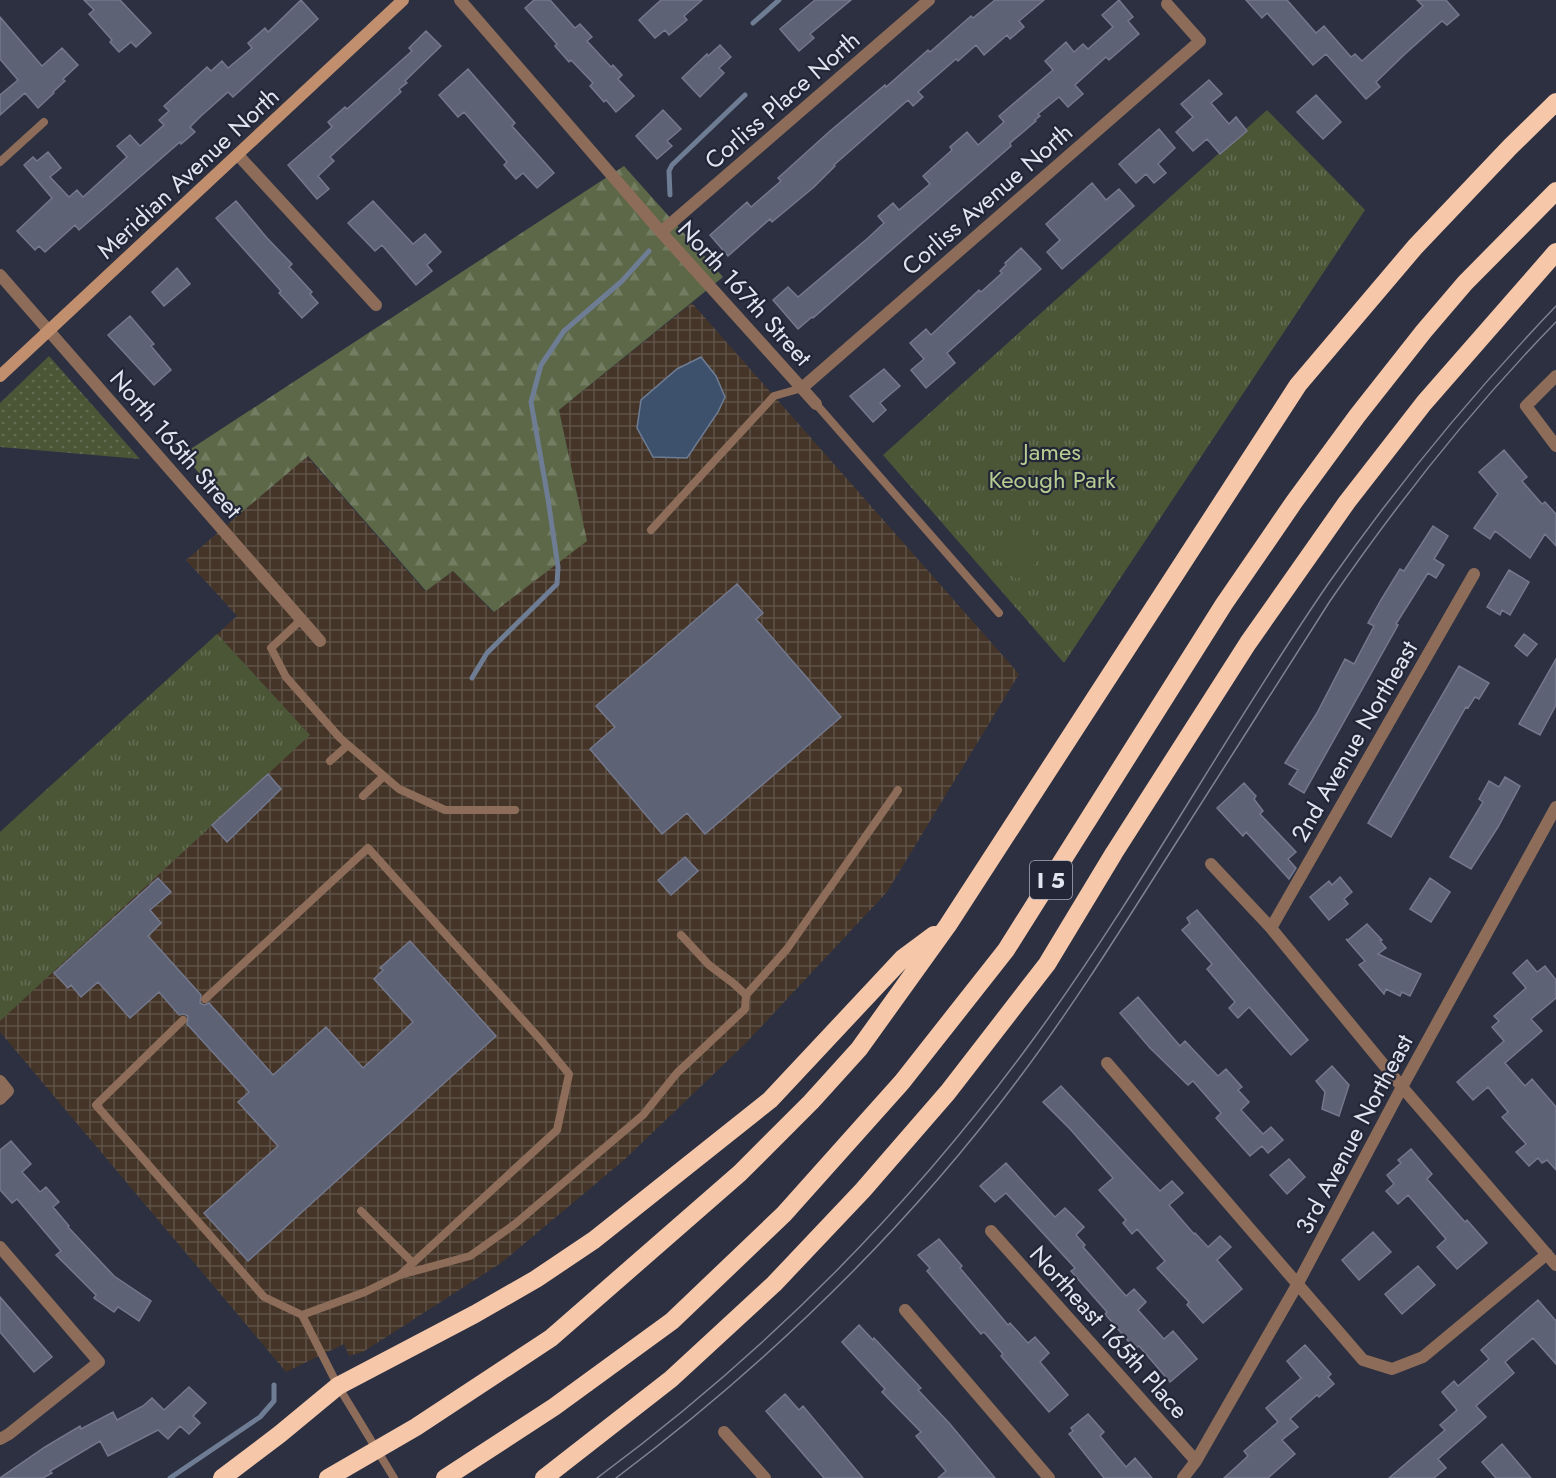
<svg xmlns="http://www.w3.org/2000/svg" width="1556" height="1478" viewBox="0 0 1556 1478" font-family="Jost,sans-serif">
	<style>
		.industrial { fill: url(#industrial-grid) }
		.grass { fill: url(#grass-dots) }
		.forest { fill: url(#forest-firs) }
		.park { fill: url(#park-tufts) }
		.pitch { fill: #4b5637 }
		.water { fill: #3d516d; stroke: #6e7d94; stroke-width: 1.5 }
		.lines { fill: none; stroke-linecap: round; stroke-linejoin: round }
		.stream { stroke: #6e7d94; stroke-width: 5 }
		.building { fill: #5d6275; stroke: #74788d; stroke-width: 1.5 }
		.lane { stroke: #8d6d59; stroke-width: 8 }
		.street { stroke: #8d6d59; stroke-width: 12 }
		.secondary { stroke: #c18e6e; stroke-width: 12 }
		.highway { stroke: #f7c7a9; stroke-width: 18 }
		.tram { stroke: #7f8291; stroke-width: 1.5 }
		.labels { text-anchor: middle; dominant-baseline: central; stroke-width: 4.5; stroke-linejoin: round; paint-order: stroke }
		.shield { fill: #232637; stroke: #a9abb8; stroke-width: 1.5 }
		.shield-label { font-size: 22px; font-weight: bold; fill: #e2e4f0 }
		.street-label { font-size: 24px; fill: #e2e4f0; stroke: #232637 }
		.park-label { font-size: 24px; fill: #b6cc91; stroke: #232637 }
	</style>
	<defs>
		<pattern id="industrial-grid" width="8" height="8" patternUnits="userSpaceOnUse" patternTransform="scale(1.5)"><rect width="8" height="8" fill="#443528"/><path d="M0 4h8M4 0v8" fill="none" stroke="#5f5248"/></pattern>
		<pattern id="grass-dots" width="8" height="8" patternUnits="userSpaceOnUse" patternTransform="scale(1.5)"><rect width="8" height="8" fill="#4b5637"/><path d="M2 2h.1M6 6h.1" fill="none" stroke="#656e54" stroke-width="1.8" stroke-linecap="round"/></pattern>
		<pattern id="forest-firs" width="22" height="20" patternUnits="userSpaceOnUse" patternTransform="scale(1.5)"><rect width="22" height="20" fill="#5c6847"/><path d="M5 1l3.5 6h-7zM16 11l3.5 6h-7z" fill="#737d62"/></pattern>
		<pattern id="park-tufts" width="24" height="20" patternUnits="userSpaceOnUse" patternTransform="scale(1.5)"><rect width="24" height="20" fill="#4b5637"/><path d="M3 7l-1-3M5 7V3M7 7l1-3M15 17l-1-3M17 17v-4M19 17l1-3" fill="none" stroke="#656e54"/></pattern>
	</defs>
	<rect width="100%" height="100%" fill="#2c3041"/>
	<path class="industrial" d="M692,303L1019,674L887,892L745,1044L624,1160L501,1263L363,1352L349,1356L344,1344L286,1372L0,1032V832L237,616L186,560L307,456L425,591L453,571L493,612L586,541L559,410Z"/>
	<path class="grass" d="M49,356L140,459L0,447V403Z"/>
	<path class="forest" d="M624,166L723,277L559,410L587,541L494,612L453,571L426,591L308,456L236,517L183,454Z"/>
	<path class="park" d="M1267,110L1365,210L1064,663L883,455Z
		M217,634L310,735L0,1021V832Z"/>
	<path class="pitch" d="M1026,527L1048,552L1017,580L995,554Z"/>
	<path class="water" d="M701,357L716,376L725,397L718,412L687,458L653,457L637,428L641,400L677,369Z"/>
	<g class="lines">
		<path class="stream" d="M753,23L779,0
			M670,195L669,171L672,165L745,95
			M472,678L487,653L557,584L558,567L548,499L531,402L541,365L564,331L622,281L649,251
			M170,1478L260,1417L274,1401V1385"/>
	</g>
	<path class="building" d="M84,0H120L151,33L136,47L131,42L119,52L110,42L112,40L89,14L94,10Z
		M301,0L318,19L233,97L228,92L201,116L190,127L195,132L181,144L180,142L79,230L75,225L45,252L39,246L35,250L17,231L52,198L24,165L33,157L37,161L48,152L61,168L50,177L69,197L77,190L83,197L127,157L117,146L130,135L140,146L164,125L159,120L169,111L164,106L195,78L207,67L211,71L222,61L228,68L252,48L248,43L265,28L268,32Z
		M534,0H550L575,28L580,24L592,37L587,41L611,67L613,65L622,75L618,79L634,96L616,112L606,100L604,102L590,86L593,83L571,60L569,62L555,46L557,44L525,8Z
		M661,0H702L684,16L687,20L669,35L665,30L655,38L639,20Z
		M815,0H851L810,34L814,38L799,51L780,29Z
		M995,0H1044L1019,21L1024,27L1010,39L1007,35L984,55L976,45L958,61L956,59L918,92L923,97L913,106L908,100L834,165L835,166L814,187L772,222L770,219L728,256L710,235L747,202L751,207L781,181L778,178L830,131L885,85L886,87L928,50L930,52L971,16L973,18Z
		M1119,0L1133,17L1128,21L1139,34L1109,60L1106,57L1075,85L1083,94L1068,107L1059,97L1038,114L1040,116L1035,120L1036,121L1010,143L1011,146L813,318L812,317L798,329L773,300L788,287L798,297L868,238L884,223L878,216L893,203L899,210L930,184L923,176L952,150L950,147L967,132L978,145L1004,122L999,116L1053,70L1045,61L1066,42L1074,52L1083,44L1088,49L1113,27L1102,15Z
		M1246,0H1287L1316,33L1324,26L1351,57L1355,54L1362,61L1423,6L1417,0H1446L1459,15L1447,25L1442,21L1405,54L1376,82L1380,87L1366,99L1326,54L1313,65L1267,13L1262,18Z
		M0,17L42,66L62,48L78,65L63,79L65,81L53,92L54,93L38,108L25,93L0,115V95L18,80L0,59Z
		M426,31L441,46L405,81L407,83L399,89L401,92L330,157L334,161L318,176L329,189L317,199L288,165L332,127L328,122L345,107L347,109L412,51L409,48Z
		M720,45L731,57L719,68L724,73L700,97L682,78L707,54L708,56Z
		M468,69L515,123L512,126L554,173L537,188L523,173L516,179L504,165L507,162L464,112L458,117L439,95Z
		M1209,80L1222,94L1211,103L1229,124L1236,117L1247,131L1220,154L1207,139L1193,151L1176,132L1193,117L1181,104Z
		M1316,95L1341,122L1323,139L1297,112Z
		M663,110L681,129L667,141L672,146L657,159L636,136Z
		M1159,129L1175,148L1158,164L1166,173L1154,183L1146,174L1136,183L1119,164Z
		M1092,183L1106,200L1119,189L1134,206L1062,269L1047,252L1060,240L1046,224Z
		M236,201L267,238L292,264L289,267L312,292L310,294L318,303L302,318L279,293L281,291L216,218Z
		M373,201L413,244L425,234L441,252L427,265L432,271L416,285L382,245L375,251L348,223Z
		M1021,248L1041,269L947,353L955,363L926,388L911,370L924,359L910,343L926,329L931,335L979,290L981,292L1002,273L1000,271L1006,265L1005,263Z
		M177,268L190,284L164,306L152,292Z
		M130,316L154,344L151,346L171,370L154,385L108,335Z
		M884,369L900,386L880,403L886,410L873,422L850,396Z
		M1504,450L1527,477L1522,481L1542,504L1545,502L1556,514V546L1545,534L1530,558L1495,531L1490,539L1474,528L1498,494L1479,472Z
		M1433,526L1448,536L1434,559L1444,565L1436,578L1428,573L1396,624L1398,625L1304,793L1289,784L1298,770L1285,763L1317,713L1345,659L1354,664L1374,626L1368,623L1381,600L1400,569L1404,571Z
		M1509,570L1529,582L1510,615L1502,610L1500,615L1487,607Z
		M737,584L763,613L756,619L841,717L705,834L687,813L662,834L590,749L615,727L596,706Z
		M1524,634L1537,644L1527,656L1515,646Z
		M1556,659V705L1540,735L1519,724Z
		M1459,666L1489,683L1479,699L1475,697L1468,708L1466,707L1391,837L1368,823Z
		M268,774L281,789L227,842L212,825Z
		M1505,777L1520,786L1498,827L1471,869L1450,857L1483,802L1479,799L1489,781L1499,787Z
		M1244,783L1256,796L1254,799L1263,811L1260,814L1296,852L1288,859L1296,868L1289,879L1246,832L1243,836L1217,808Z
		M685,857L698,871L671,895L658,880Z
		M1340,877L1352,892L1344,899L1348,904L1329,920L1310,897L1329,881L1332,885Z
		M158,878L171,892L150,910L161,923L148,936L201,995L200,1003L204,1005L209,1003L273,1075L326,1027L363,1068L413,1022L374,979L383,970L380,968L410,941L496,1036L248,1261L204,1213L278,1146L238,1102L249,1092L187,1024L188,1016L184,1014L179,1015L159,992L130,1018L98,982L81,997L71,985L68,988L54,973Z
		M1430,878L1450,892L1431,922L1410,909Z
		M1197,910L1308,1040L1291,1055L1249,1007L1238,1018L1229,1008L1235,1002L1207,969L1212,964L1182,930L1190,923L1187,918Z
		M1367,924L1382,940L1380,941L1386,948L1378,954L1421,974L1410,996L1402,992L1400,996L1386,989L1384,994L1359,965L1365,961L1346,939L1348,940Z
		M1527,960L1537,972L1545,966L1556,980V998L1531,1019L1542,1031L1505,1063L1525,1086L1532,1079L1556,1107V1170L1547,1160L1542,1163L1538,1158L1529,1166L1516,1152L1526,1144L1502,1117L1508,1112L1488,1087L1473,1100L1457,1082L1504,1041L1492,1027L1499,1021L1494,1016L1526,988L1513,973Z
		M1138,997L1180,1046L1185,1041L1218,1076L1226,1069L1242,1087L1238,1090L1249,1102L1241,1110L1263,1134L1271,1127L1283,1140L1268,1153L1262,1146L1250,1156L1216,1118L1221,1113L1193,1081L1188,1085L1150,1048L1120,1013Z
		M1332,1066L1349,1085L1339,1116L1322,1109L1325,1092L1316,1081Z
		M1061,1086L1160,1191L1172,1181L1183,1193L1169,1205L1194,1234L1195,1233L1208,1247L1220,1236L1231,1247L1217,1260L1242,1289L1203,1323L1187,1305L1189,1302L1157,1268L1165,1261L1137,1229L1132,1234L1123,1223L1126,1220L1099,1190L1113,1178L1070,1129L1043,1102Z
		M11,1141L31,1164L22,1172L40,1192L46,1187L59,1202L53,1207L69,1226L68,1227L114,1276L151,1301L139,1321L118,1307L114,1312L94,1298L96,1295L56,1255L61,1251L17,1199L12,1203L0,1190V1150Z
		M1411,1149L1432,1174L1427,1179L1465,1222L1467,1220L1487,1243L1457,1269L1437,1247L1446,1239L1408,1195L1398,1204L1386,1191L1394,1184L1387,1175L1401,1163L1398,1160Z
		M1289,1159L1305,1177L1287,1194L1270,1175Z
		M1006,1163L1055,1217L1065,1208L1084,1227L1076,1235L1085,1245L1083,1247L1126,1296L1134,1289L1146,1302L1138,1310L1164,1339L1173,1331L1197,1359L1170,1382L1139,1346L1135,1349L1105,1314L1107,1312L1071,1271L1075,1268L1006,1193L995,1202L980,1186Z
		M1373,1232L1391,1252L1359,1280L1342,1260Z
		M939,1239L962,1266L960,1268L1008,1325L1010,1323L1028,1343L1035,1337L1049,1353L1040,1362L1068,1395L1049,1412L1001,1356L1003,1354L984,1332L981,1334L927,1271L930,1268L918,1255Z
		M1418,1266L1435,1285L1402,1314L1385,1294Z
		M0,1297L52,1357L34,1372L0,1332Z
		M1538,1300L1556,1321V1364L1533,1338L1505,1362L1514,1373L1476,1406L1486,1417L1438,1459L1446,1468L1434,1478H1389L1445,1430L1440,1425L1457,1410L1442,1392L1454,1381L1458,1386L1489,1359L1481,1350Z
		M859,1325L873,1340L874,1338L921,1388L918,1390L950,1424L995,1478H938L946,1471L916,1436L921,1432L882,1392L885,1389L842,1342Z
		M1305,1345L1331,1374L1328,1377L1334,1384L1319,1397L1317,1395L1290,1419L1298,1427L1282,1440L1295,1454L1268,1478H1224L1248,1456L1244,1451L1278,1422L1266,1408L1301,1378L1287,1361Z
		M189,1387L206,1403L193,1416L200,1423L189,1434L180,1426L168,1439L158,1430L108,1456L100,1441L50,1471L52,1473L43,1478H0L45,1447L80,1426L81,1429L113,1412L117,1420L143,1406L152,1398L164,1410Z
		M785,1394L799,1410L803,1406L863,1478H824L766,1411Z
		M1088,1414L1104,1432L1100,1436L1126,1467L1135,1458L1152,1478H1104L1069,1434L1073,1431L1071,1428Z
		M1502,1444L1531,1478H1496L1482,1462Z"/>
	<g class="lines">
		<path class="lane" d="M0,162L44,122
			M816,404L999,613
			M651,530L774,396L802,388
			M301,620L271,648L286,677L340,738L399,789L445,810H515
			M330,761L348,745
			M363,796L384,776
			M746,995L787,949L898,790
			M205,999L368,848L540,1039L569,1074L557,1130L400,1275
			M183,1020L96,1105L264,1297L302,1315L338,1386L394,1478
			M361,1211L413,1263
			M302,1315L365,1292L400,1275L470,1256L515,1224L643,1115L677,1073L745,1009L746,995L733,983L709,965L681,935"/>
		<path class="street" d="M460,0L661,232L816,404
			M238,155L376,305
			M661,232L929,0
			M0,275L320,641
			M1556,376L1526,406L1556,446
			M802,388L1200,41L1167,4
			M1211,864L1271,928L1402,1087L1556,1265
			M1271,928L1474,574
			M1107,1063L1363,1360L1392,1369L1423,1357L1547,1254
			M0,1081L8,1091L0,1099
			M991,1231L1196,1461
			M0,1247L99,1362L9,1434L0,1439
			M905,1310L1049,1478
			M724,1432L765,1478
			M1183,1478L1196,1461L1297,1285L1402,1087L1556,807"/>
		<path class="secondary" d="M0,376L403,0"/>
		<path class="highway" d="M222,1478L280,1434L338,1386L475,1314L536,1279L594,1240L770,1100L903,958L934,935
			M328,1478L416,1427L551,1338L740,1173L811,1102L859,1049L948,925L1298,385L1415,247L1510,147L1556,102
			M445,1478L554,1407L672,1321L784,1214L902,1082L1006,950L1224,604L1294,502L1357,416L1424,331L1465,283L1556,191
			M544,1478L671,1379L774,1284L863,1190L948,1092L1047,964L1114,853L1248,643L1347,502L1424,403L1556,252"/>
		<path class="tram" d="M597,1478C766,1353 914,1204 1037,1034C1142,889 1227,731 1328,584C1397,485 1473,393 1556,306
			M616,1478C767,1364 904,1232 1017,1081C1075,1004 1125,923 1176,843C1227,762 1279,682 1330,601C1398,502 1472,408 1556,322"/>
	</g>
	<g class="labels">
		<rect class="shield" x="1030" y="861" width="42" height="38" rx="4.5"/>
		<g class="shield-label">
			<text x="1051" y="880">I 5</text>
		</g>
		<g class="street-label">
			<text transform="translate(782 100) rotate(-41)">Corliss Place North</text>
			<text transform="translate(188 173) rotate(-43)">Meridian Avenue North</text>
			<text transform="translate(987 199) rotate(-41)">Corliss Avenue North</text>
			<text transform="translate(745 293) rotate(48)">North 167th Street</text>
			<text transform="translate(176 444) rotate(49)">North 165th Street</text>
			<text transform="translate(1354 741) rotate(-60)">2nd Avenue Northeast</text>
			<text transform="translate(1354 1134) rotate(-62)">3rd Avenue Northeast</text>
			<text transform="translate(1109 1332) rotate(48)">Northeast 165th Place</text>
		</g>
		<g class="park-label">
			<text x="1052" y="451">James<tspan x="1052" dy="28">Keough Park</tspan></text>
		</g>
	</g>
</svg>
